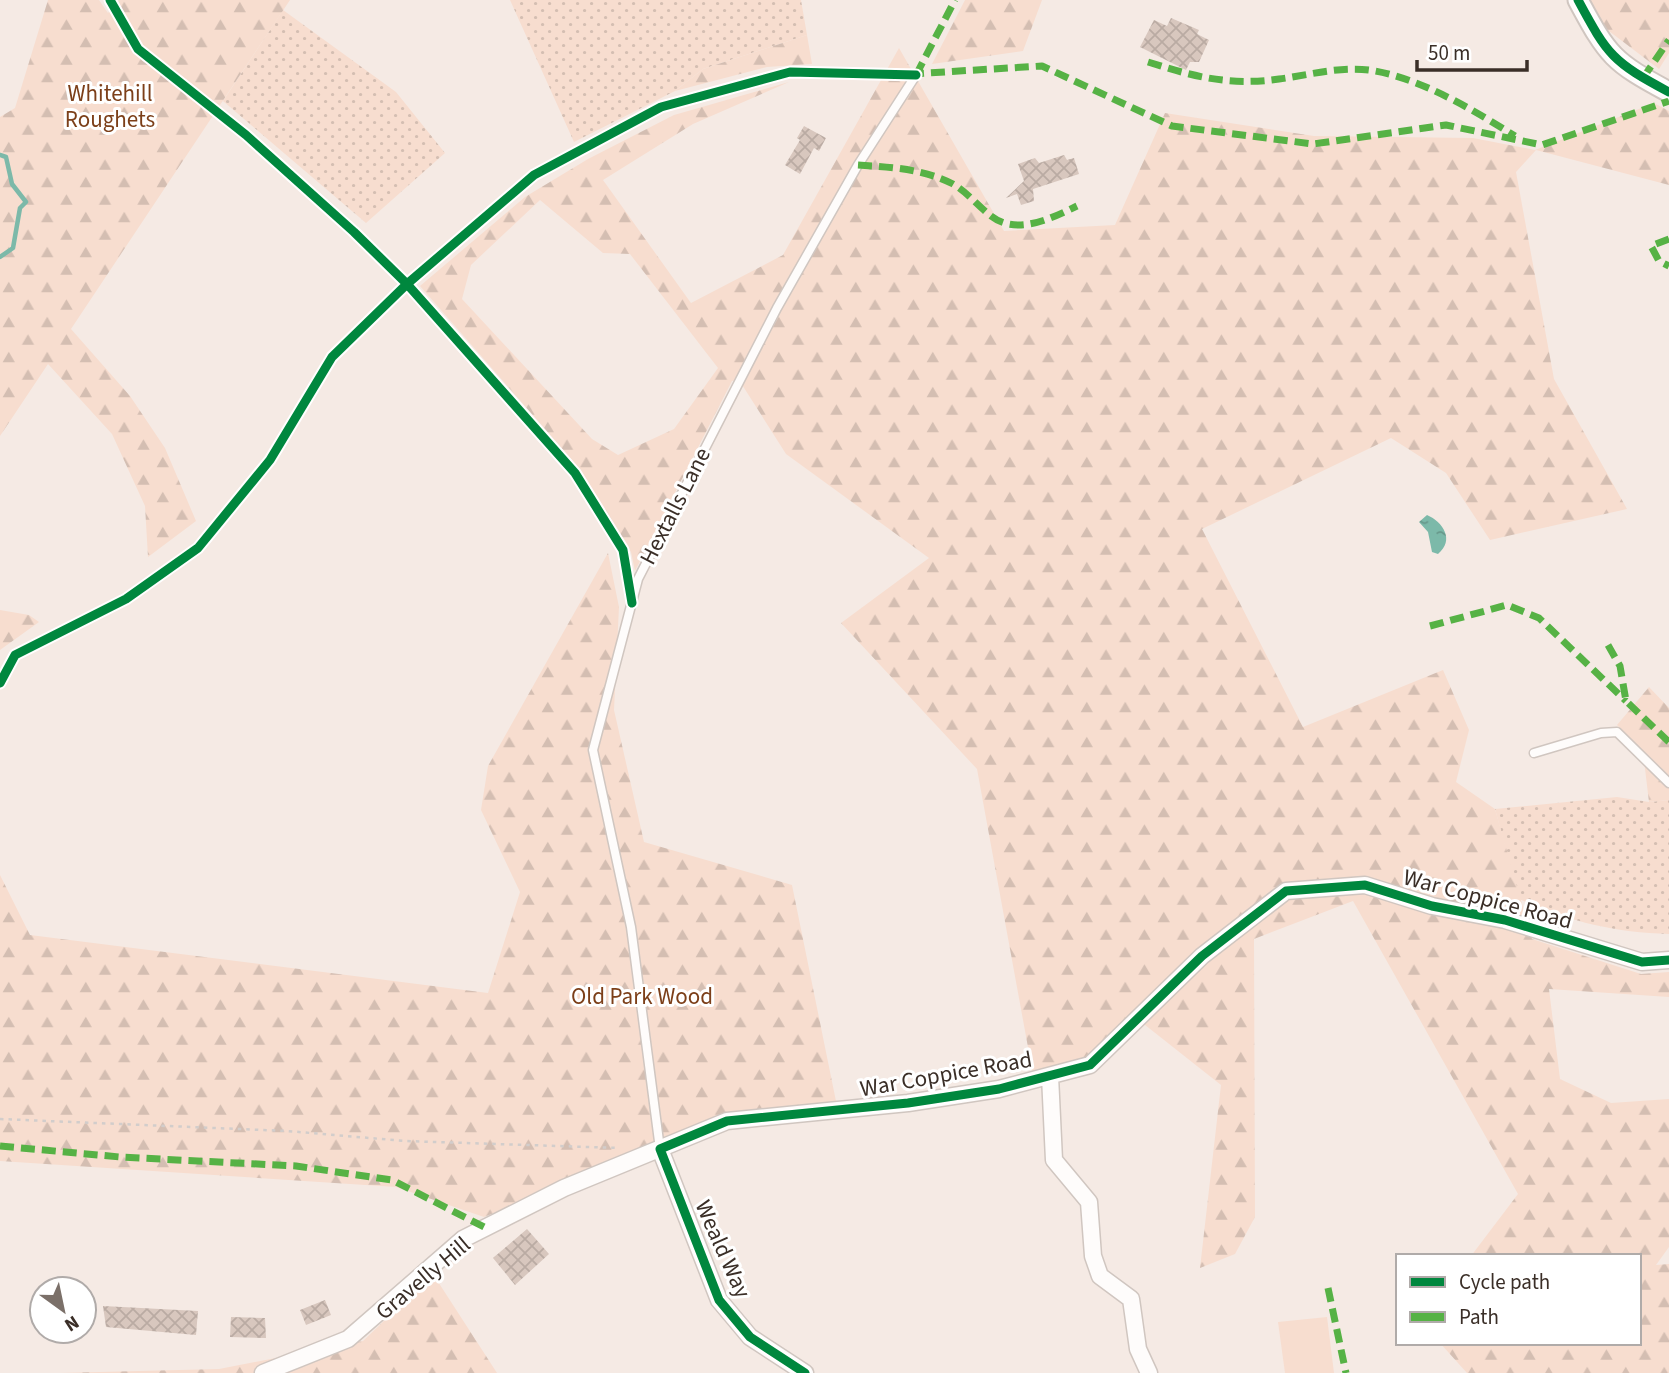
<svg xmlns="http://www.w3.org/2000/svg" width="1669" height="1373" viewBox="0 0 1669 1373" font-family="'Source Sans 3',sans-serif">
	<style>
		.grass { fill: url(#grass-dots) }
		.forest { fill: url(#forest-firs); fill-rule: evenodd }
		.park { fill: #f7ddcf }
		.water { fill: url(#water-ripples) }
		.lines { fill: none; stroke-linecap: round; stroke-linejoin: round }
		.stream { stroke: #7cb9a9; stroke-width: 4.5 }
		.building { fill: url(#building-cross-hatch) }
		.service-casing { stroke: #d0c6c0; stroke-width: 11 }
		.minor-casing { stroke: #d0c6c0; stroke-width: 19 }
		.tertiary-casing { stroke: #d0c6c0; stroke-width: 23 }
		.path { stroke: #d2cdcb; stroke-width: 2.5; stroke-dasharray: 3.5 5; stroke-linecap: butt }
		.service { stroke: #fefcfb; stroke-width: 8 }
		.minor { stroke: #fefcfb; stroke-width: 16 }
		.tertiary { stroke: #fefcfb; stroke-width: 19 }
		.quiet { stroke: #56b245; stroke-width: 7; stroke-dasharray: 14 7; stroke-linecap: butt }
		.cycleway-casing { stroke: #fff; stroke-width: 13 }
		.cycleway { stroke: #00873e; stroke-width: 9 }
		.labels { text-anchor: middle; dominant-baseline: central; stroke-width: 6; stroke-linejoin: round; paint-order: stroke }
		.park-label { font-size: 23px; fill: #7c3f19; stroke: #fff }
		.street-label { font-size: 23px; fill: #3a2e27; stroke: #fff }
	</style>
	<defs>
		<pattern id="grass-dots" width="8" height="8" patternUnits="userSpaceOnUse" patternTransform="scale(1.75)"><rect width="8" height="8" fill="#f7ddcf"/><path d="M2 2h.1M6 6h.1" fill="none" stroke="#d4beb2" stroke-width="1.8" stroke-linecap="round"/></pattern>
		<pattern id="forest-firs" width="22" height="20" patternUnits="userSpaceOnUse" patternTransform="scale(1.75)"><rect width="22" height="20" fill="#f7ddcf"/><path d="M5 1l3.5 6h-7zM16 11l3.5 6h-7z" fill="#d4beb2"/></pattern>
		<pattern id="water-ripples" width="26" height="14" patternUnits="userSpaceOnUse" patternTransform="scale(1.75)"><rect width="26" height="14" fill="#7cb9a9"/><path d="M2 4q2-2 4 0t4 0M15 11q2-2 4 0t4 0" fill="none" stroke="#67978a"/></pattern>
		<pattern id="building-cross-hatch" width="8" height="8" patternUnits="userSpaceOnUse" patternTransform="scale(1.75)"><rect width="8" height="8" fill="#d8c7be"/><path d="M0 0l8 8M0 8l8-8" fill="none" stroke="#baaba3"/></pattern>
	</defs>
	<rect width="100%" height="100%" fill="#f5eae4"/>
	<path class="grass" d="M510,0H801L807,35L703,69L675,91L574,142Z
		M283,10L396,92L445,153L366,223L223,101Z
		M1617,797L1649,802L1669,800V934C1613,932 1571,922 1519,899L1495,809Z"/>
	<path class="forest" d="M48,0H99L108,13L119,0H290L71,329L130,396L165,448L196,521L148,557L145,506L112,434L48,364L0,436V117L15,108Z
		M965,0H1042L1023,51L932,64Z
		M1568,0H1669V53L1659,69Z
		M807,35L812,64L767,67L675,91L703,69Z
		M899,48L1004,231L1115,225L1165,113L1314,136L1473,138L1535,150L1654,103L1669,111V185L1536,150L1516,172L1554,379L1627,509L1490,540L1446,473L1391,438L1202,529L1303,727L1443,670L1469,730L1456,782L1495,809L1532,939L1641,974L1669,972V997L1549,989L1560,1079L1611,1103L1669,1099V1247L1656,1265L1669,1264V1373H1467L1440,1343H1639V1256H1471L1518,1194L1353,901L1254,939L1255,1217L1235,1254L1200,1268L1221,1085L1140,1021L1090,1065L1034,1080L977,769L841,623L929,558L786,454L739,380L732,381L635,571L631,552L580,469L420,286L525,197L588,159L674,115L789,82L693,124L603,180L691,303L783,255ZM540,200L603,253L630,254L718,368L674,429L618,455L592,439L462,299L471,265Z
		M608,553L619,607L614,710L644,842L792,885L838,1111L727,1121L484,1217L396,1187L0,1161V875L30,935L488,993L520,892L481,810L488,766Z
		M0,610L29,615L39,622L0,650Z
		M1649,687L1669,708V800L1649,802L1643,752L1617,725Z
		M433,1274L497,1373H59L219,1369L363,1341Z"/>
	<path class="park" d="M1327,1317L1334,1373H1285L1278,1322Z"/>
	<path class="water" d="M1427,515C1443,522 1455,540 1438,554L1432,552L1428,532L1419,522Z"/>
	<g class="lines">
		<path class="stream" d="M0,155L6,157L12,184L26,202L20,208L13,248L0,257"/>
	</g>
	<path class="building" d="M1171,18L1199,30L1197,34L1209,40L1199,62H1190L1186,70L1140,47L1154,20L1167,26Z
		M804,126L826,138L819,151L814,148L800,174L785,165L800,140L797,138Z
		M1064,155L1067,160L1074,158L1079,174L1033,189L1034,201L1021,205L1017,194L1006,198L1024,181L1018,164L1035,158L1039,163Z
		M527,1229L549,1254L515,1285L493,1258Z
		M325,1300L331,1315L306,1325L300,1310Z
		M103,1306L198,1311L196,1335L106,1327Z
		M231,1317L265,1318L266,1338L230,1337Z"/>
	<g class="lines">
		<g class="service-casing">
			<path id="service" d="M1534,753L1601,733L1617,732L1669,783
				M660,1149L631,927L593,750L638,579L777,308L858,165L916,75"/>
		</g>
		<g class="minor-casing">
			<path id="minor" d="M1050,1076L1054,1160L1089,1202L1093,1256L1100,1276L1131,1299L1138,1349L1149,1373
				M660,1149L719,1300L750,1337L805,1373
				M263,1373L348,1339L463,1239L564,1188L727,1121L908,1103L999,1089L1090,1065L1202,956L1286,891L1365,885L1432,906L1505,920L1642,962L1669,960"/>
		</g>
		<g class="tertiary-casing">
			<path id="tertiary" d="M1578,0C1608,56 1613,62 1669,92"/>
		</g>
		<path class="path" d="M0,1119L287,1131L405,1141L619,1148"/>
		<use href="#service" class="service"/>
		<use href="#minor" class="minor"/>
		<use href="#tertiary" class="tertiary"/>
		<path class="quiet" d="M1148,62C1195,77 1230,86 1279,79C1310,75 1343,65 1375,71C1424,80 1473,110 1515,136
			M910,74L1042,66L1172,126L1313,144L1446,125L1542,145L1669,101
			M916,75L955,0
			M1643,78L1669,40
			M858,165C891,167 924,169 953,184C967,192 978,206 991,216C1017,236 1052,218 1077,206
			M1669,239L1651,246L1659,261L1669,266
			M1430,626L1507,605L1539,618L1626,701
			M1608,645L1620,666L1626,701L1669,742
			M0,1146L120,1157L296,1166L392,1180L486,1228
			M1328,1288L1346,1373"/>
		<g class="cycleway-casing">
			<path id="cycleway" d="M110,0L138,49L246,135L354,232L407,284L575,473L623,550L632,603
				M1578,0C1608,56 1613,62 1669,92
				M0,683L15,655L126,599L198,548L270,460L332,357L407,284L534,175L661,107L790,72L916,75
				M805,1373L750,1337L719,1300L660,1149L727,1121L908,1103L999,1089L1090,1065L1202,956L1286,891L1365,885L1432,906L1505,920L1642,962L1669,960"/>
		</g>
		<use href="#cycleway" class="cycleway"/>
	</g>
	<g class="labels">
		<g class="park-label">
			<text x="110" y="93">Whitehill<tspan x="110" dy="26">Roughets</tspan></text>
			<text x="642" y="996">Old Park Wood</text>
		</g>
		<g class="street-label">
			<text transform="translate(675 506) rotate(-63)">Hextalls Lane</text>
			<text transform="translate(1488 899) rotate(15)">War Coppice Road</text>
			<text transform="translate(946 1074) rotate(-10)">War Coppice Road</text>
			<text transform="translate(723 1249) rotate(66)">Weald Way</text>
			<text transform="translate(423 1278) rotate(-40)">Gravelly Hill</text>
		</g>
	</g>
	<rect x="1396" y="1254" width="245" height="91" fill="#ffffff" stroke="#b0aba9" stroke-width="2"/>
	<rect x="1410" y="1277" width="35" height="10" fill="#00873e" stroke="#b0aba9" stroke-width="2"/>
	<text x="1459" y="1289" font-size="21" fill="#3a2e27">Cycle path</text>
	<rect x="1410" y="1312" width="35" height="10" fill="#56b245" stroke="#b0aba9" stroke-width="2"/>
	<text x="1459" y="1324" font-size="21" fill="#3a2e27">Path</text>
	<g transform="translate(63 1310) rotate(147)"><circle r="33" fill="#ffffff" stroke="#b0aba9" stroke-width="2"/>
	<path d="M0-5L12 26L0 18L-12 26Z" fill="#7b7069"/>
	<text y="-10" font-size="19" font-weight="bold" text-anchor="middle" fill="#3a2e27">N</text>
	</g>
	<path d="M1417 60v10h110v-10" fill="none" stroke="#3a2e27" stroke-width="3.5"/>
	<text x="1428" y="60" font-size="21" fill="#3a2e27" stroke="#ffffff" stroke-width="5" paint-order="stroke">50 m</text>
</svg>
